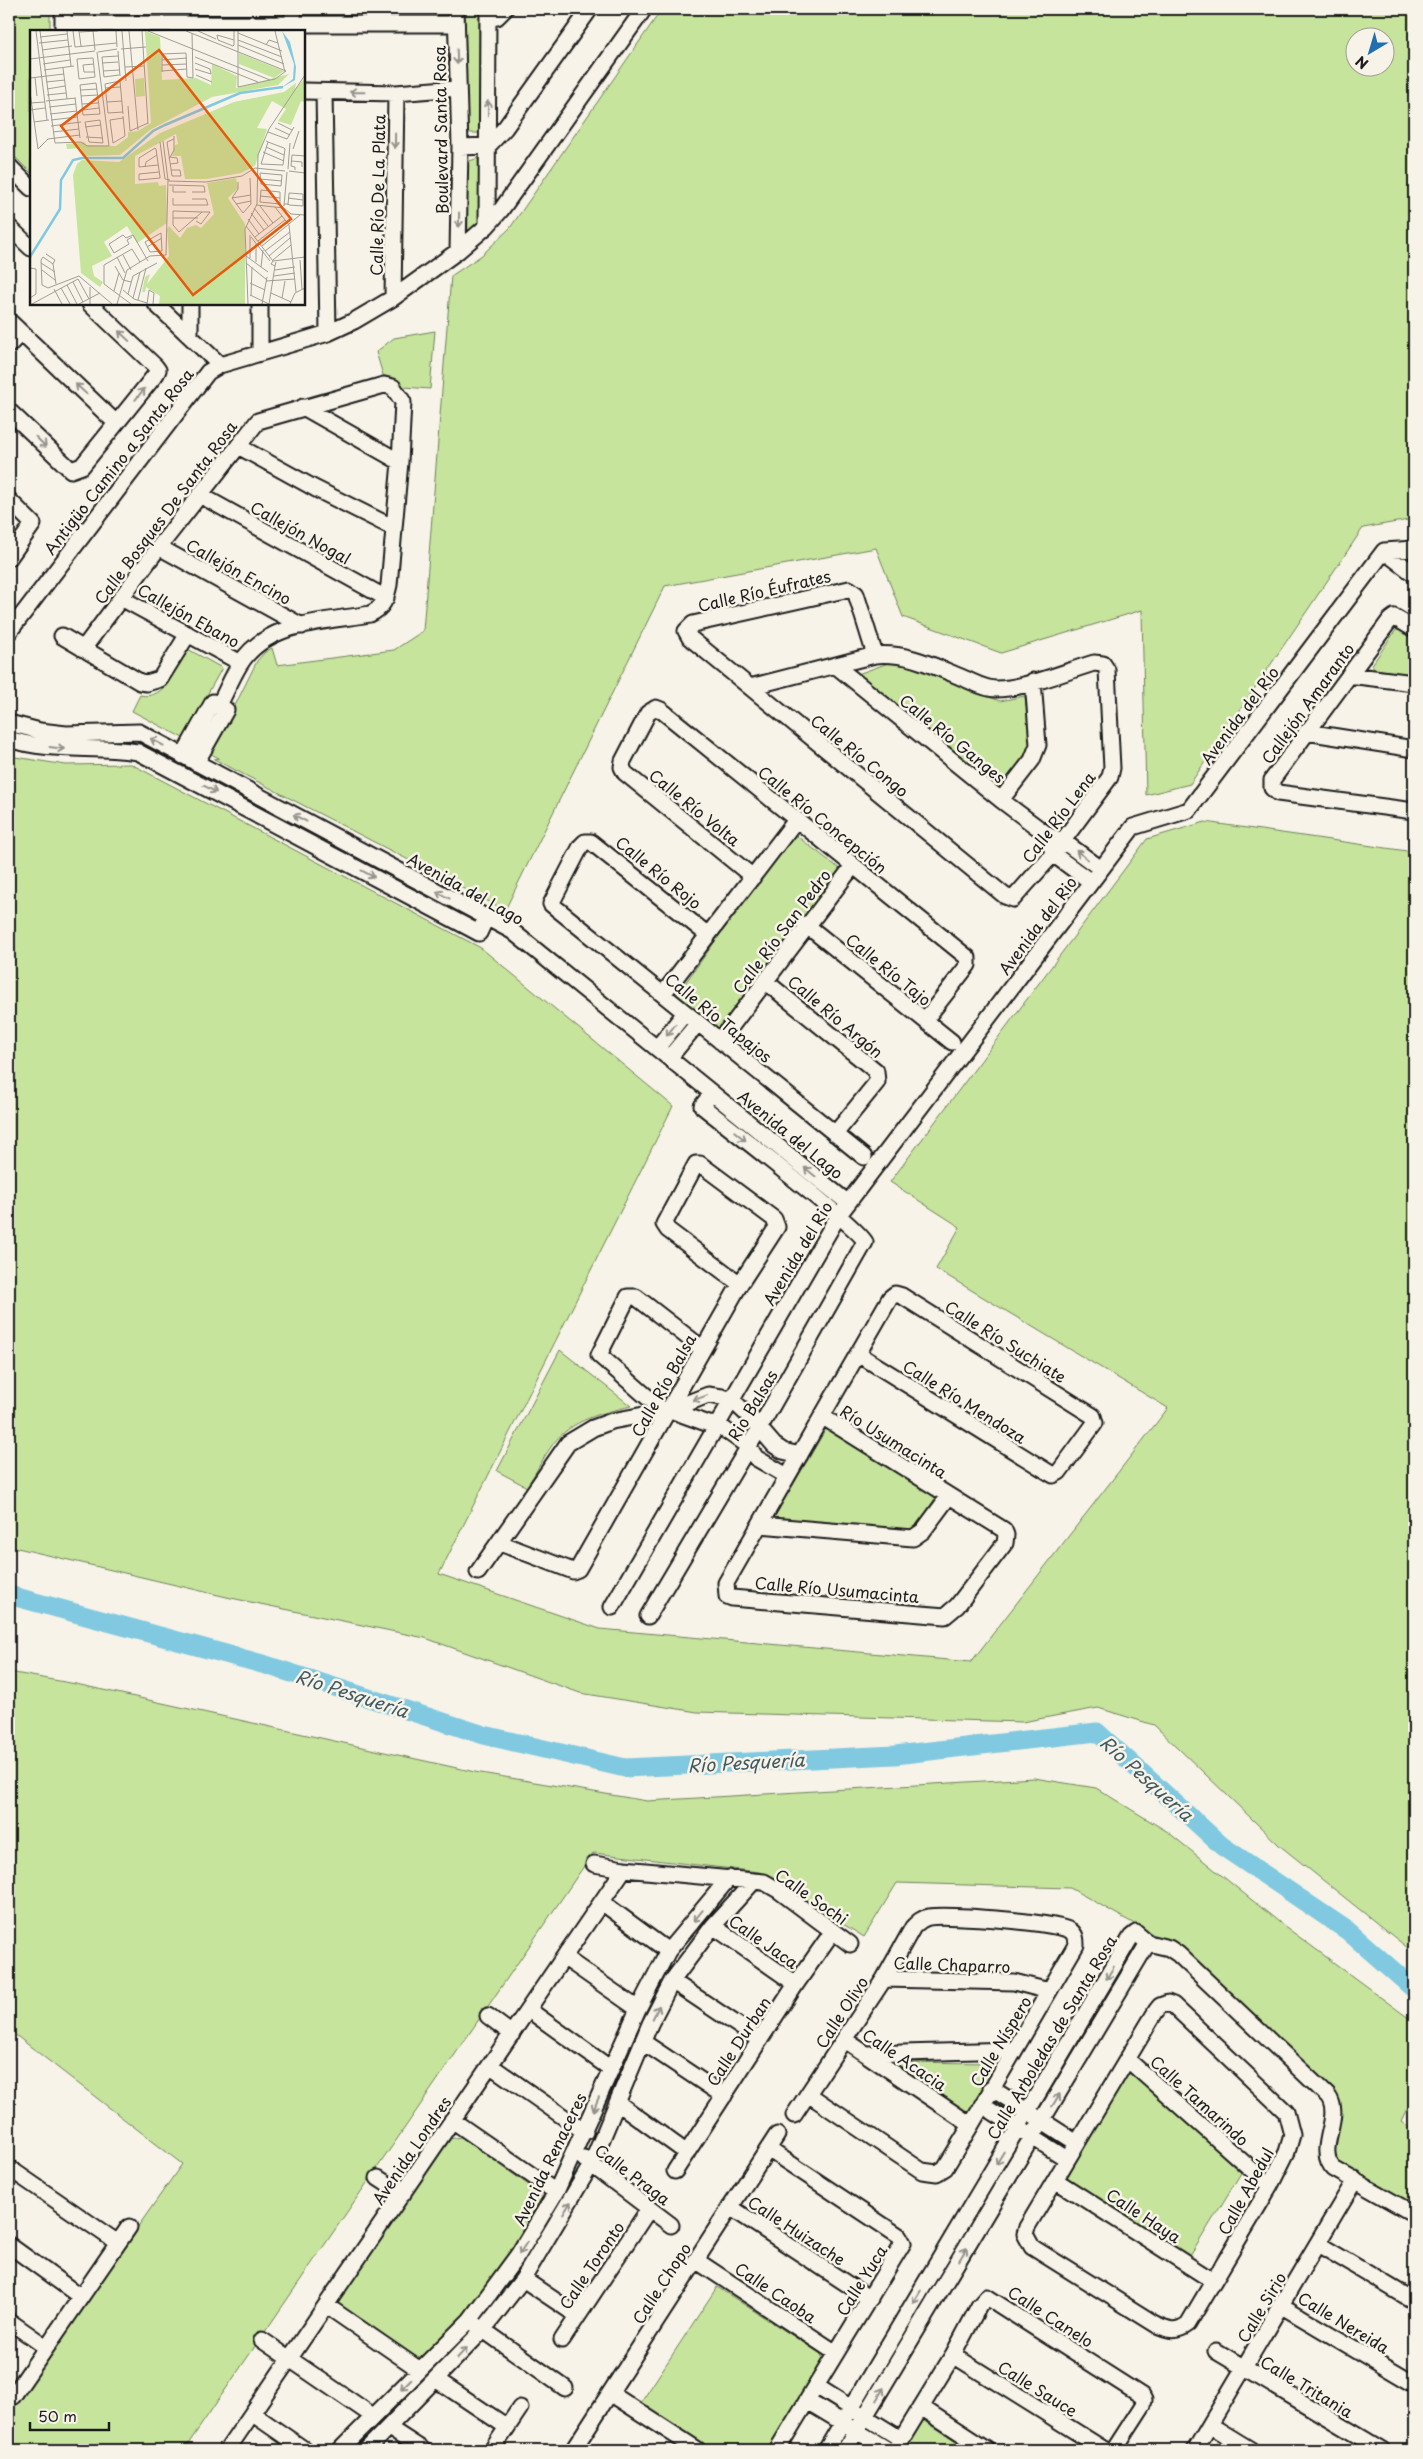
<svg xmlns="http://www.w3.org/2000/svg" width="1423" height="2459" viewBox="0 0 1423 2459" font-family="'Playpen Sans',sans-serif">
	<style>
		.green { fill: #c6e49c; stroke: #71805c; fill-rule: evenodd }
		.lines { fill: none; stroke-linecap: round; stroke-linejoin: round }
		.river { stroke: #80c9e0; stroke-width: 19 }
		.minor-casing { stroke: #1c1c1c; stroke-width: 19 }
		.minor { stroke: #f7f3e8; stroke-width: 15 }
		.oneway { stroke: #94928c }
		.labels { text-anchor: middle; dominant-baseline: central; stroke-width: 5; stroke-linejoin: round; paint-order: stroke }
		.street-label { font-size: 16px; fill: #1c1c1c; stroke: #f7f3e8 }
		.water-label { font-size: 18px; font-style: italic; fill: #3f5961; stroke: #f7f3e8 }
		.inset-river { fill: none; stroke: #80c9e0; stroke-width: 2.5 }
		.inset-road { fill: none; stroke: #9f9d96; stroke-width: 1 }
		.view { fill: #e8590c; fill-opacity: 0.15; stroke: #e8590c; stroke-width: 2.5 }
		.inset-edge { fill: none; stroke: #1c1c1c; stroke-width: 2.5 }
	</style>
	<rect width="100%" height="100%" fill="#f7f3e8"/>
	<filter id="ink" filterUnits="userSpaceOnUse"><feTurbulence type="fractalNoise" baseFrequency=".02" numOctaves="2"/><feDisplacementMap in="SourceGraphic" scale="10" xChannelSelector="R" yChannelSelector="G"/><feConvolveMatrix kernelMatrix="1 2 1 2 8 2 1 2 1" color-interpolation-filters="sRGB"/></filter>
	<g filter="url(#ink)">
		<path class="green" d="M9,9H50V31H31V173L9,151Z
			M465,9H479V133H467Z
			M662,9H1414V519L1363,528L1190,784L1146,795L1142,610L1001,653L903,617L876,548L665,586L505,910L214,759L219,758L211,754L257,661L265,652L272,648L277,665L394,650L423,631L451,276L482,255L510,228ZM1356,38H1386V68H1356Z
			M478,158L482,226L468,239L467,162Z
			M435,331L430,389L404,387L383,375L376,352L394,338Z
			M1396,630H1400L1414,640V675L1375,669L1371,666Z
			M186,648L222,668L183,738L132,711L140,695C166,701 176,667 186,648Z
			M894,661L1000,701L1025,696L1031,751L1000,792L855,675Z
			M9,756L66,765L131,764L481,948L673,1106L439,1574L600,1629L971,1662L1168,1408L936,1269L960,1227L890,1182L1147,839L1205,822L1414,852V1953L1279,1845L1154,1725L1098,1708L1022,1722L697,1712L580,1693L425,1638L231,1598L9,1546Z
			M793,833L840,869L720,1032L675,997Z
			M560,1350L631,1406C603,1413 572,1419 553,1444C543,1457 536,1473 527,1487L497,1471Z
			M827,1427L936,1497L913,1531L771,1523Z
			M9,1672L76,1684L475,1772L647,1801L1034,1778L1096,1788L1168,1832L1279,1922L1414,2022V2094L1401,2121L1414,2131V2208L1322,2154L1325,2100L1156,1936L1070,1888L897,1883L864,1937L759,1872L593,1853L184,2450H9V2410L182,2164L9,2030Z
			M889,2062L998,2063L967,2116Z
			M1130,2069L1241,2173L1189,2258L1066,2179Z
			M461,2137L540,2193L542,2204L501,2269L459,2323L424,2360L413,2359L339,2310L337,2300L448,2139Z
			M717,2287L821,2354L823,2361L769,2450H704L638,2407Z
			M925,2421L970,2450H900L915,2424Z"/>
		<g class="lines">
			<path class="river" d="M9,1595L266,1665L484,1735L625,1768L895,1755L1097,1732L1222,1846L1348,1931L1414,1989"/>
			<g class="minor-casing">
				<path id="minor" d="M293,9V31
					M456,9L460,147L458,251
					M488,19L497,17L505,9
					M63,24H456
					M63,31V9
					M304,91L396,93L458,88
					M324,92L328,333
					M460,147L488,146L505,128L590,9
					M9,166L31,188
					M487,226L488,9
					M9,227L31,248
					M393,298L396,93
					M156,304L220,365
					M9,321L116,423
					M190,336V304
					M9,345L21,333
					M260,352V304
					M303,407L400,462
					M9,411L71,470L82,466L156,374L158,370L155,366L90,304
					M238,446L316,489L394,528
					M200,495L386,598
					M9,500L33,524L9,558
					M159,547L302,626
					M1384,551L1414,574
					M1384,551L1414,549
					M121,598L241,663
					M1414,629L1394,617L1390,620L1272,780V788L1278,793L1414,811
					M9,632L208,372L220,365L328,333L354,321L393,298L458,251L487,226L501,210L644,9
					M62,636L140,682L147,683L160,679L188,634
					M83,649L159,547L258,421L384,385L393,387L403,402L400,462L389,585C386,599 383,608 370,614C325,622 267,621 240,664C232,677 226,692 219,705
					M836,666L1001,800L1049,836L1063,841L1101,869
					M1349,675L1414,683
					M750,687L875,655C907,652 934,666 963,678C973,682 985,689 996,689C1024,689 1067,671 1094,663L1103,664L1107,670L1112,768L1110,777L1053,854L1013,899L1005,896L690,638L686,631L693,624L849,589L856,594L875,655
					M9,723L40,731L66,734L139,732L512,931L848,1203
					M1306,732L1414,749
					M9,739C51,753 95,745 138,752L479,933L486,918
					M183,756L213,702L226,710L196,763
					M1001,800L1032,760L1038,745L1033,681
					M1051,845L1053,854L1091,882
					M753,877L625,773L622,767L623,761L648,713L656,708L661,710L968,958V965L925,1020
					M805,924L952,1042
					M708,935L591,842H585L581,846L551,904L864,1157
					M765,981L876,1071L877,1082L835,1134
					M663,994L796,820
					M720,1041L853,866
					M657,1048L685,1013
					M669,1058L698,1023
					M662,1410L599,1355L628,1297H636L703,1349
					M670,1410L709,1424L718,1425L748,1446L756,1458L787,1476
					M823,1417L1004,1530L1006,1535L1005,1543L957,1606L945,1616L732,1598L727,1596L726,1583L890,1298L895,1294L902,1296L1093,1416L1095,1423L1059,1472L1053,1475L858,1354
					M760,1525L913,1538L923,1531L949,1496
					M500,1543L573,1571L578,1569L740,1284L777,1227L774,1219L700,1164H696L664,1224L668,1230L740,1284
					M478,1572L568,1443L593,1428L612,1421L670,1410L708,1395L722,1397L732,1400L749,1416L774,1445L783,1451L800,1455
					M612,1607L838,1216L1133,827L1189,810L1384,551
					M648,1616L759,1429L865,1242C861,1229 723,1123 702,1106L712,1093
					M594,1864L624,1869L764,1882L778,1890L850,1944
					M603,1903L668,1951
					M713,1926L796,1984
					M1148,1943L1169,1948L1178,1954L1328,2096C1344,2118 1314,2149 1334,2169L1414,2214
					M565,1958L638,2009
					M884,1979L1014,1982L1049,1991
					M672,1981L760,2040
					M1168,2003L1173,2005L1286,2112L1292,2135L1287,2152L1270,2186L1188,2324C1176,2333 1168,2330 1155,2324L1032,2247L1025,2234L1027,2227L1156,2011L1160,2006Z
					M529,2010L611,2069
					M488,2016L512,2034
					M845,2040L971,2125
					M643,2042L724,2096
					M866,2054L1013,2050
					M1128,2060L1270,2186
					M491,2066L585,2132
					M991,2088L1077,2143
					M618,2103L687,2153
					M982,2105L1067,2159
					M794,2115L884,1979L913,1927C918,1922 922,1918 929,1917C946,1914 1059,1922 1071,1931C1076,1935 1076,1940 1076,1945L971,2125L945,2168L937,2173L922,2171L808,2094
					M452,2120L556,2192
					M768,2149L899,2236L903,2243L777,2450
					M584,2159L671,2225
					M9,2168L118,2243
					M675,2171L796,1984L833,1931
					M378,2178L403,2194
					M1055,2180L1213,2281
					M730,2207L870,2299
					M1318,2244L1414,2301
					M9,2245L81,2297
					M697,2261L836,2353
					M523,2279L578,2316
					M327,2306L420,2370
					M1282,2306L1414,2384
					M9,2321L46,2347
					M475,2324L565,2388
					M262,2340L373,2416
					M562,2340L649,2209
					M1216,2351L1382,2450
					M953,2355L1105,2450
					M437,2380L507,2427
					M816,2386L901,2439
					M610,2393L698,2450
					M9,2399L13,2396L129,2227
					M807,2401L888,2450
					M921,2407L987,2450
					M253,2414L305,2450
					M1210,2425L1251,2450
					M389,2428L423,2450
					M227,2450L624,1869
					M340,2450L470,2320L518,2255L556,2192L638,2009L668,1951L729,1878
					M366,2450L484,2329L523,2279L591,2165L650,2024L672,1981L713,1926L754,1881
					M492,2450L520,2408
					M573,2450L777,2135
					M826,2450L1131,1937L1136,1933L1148,1943
					M845,2450L1148,1943
					M895,2450L953,2355L979,2306L987,2297L1142,2396L1144,2400L1143,2405L1114,2450
					M1195,2450L1355,2180"/>
			</g>
			<use href="#minor" class="minor"/>
		</g>
		<defs><path id="oneway-shaft" d="M-6 0H5M1.5-3L5.5 0L1.5 3" fill="none" stroke-width="1.6" stroke-linecap="round" stroke-linejoin="round" transform="scale(1.25)"/></defs>
		<g class="oneway">
			<use href="#oneway-shaft" transform="translate(457 57) rotate(88)"/>
			<use href="#oneway-shaft" transform="translate(357 92) rotate(-179)"/>
			<use href="#oneway-shaft" transform="translate(488 108) rotate(-90)"/>
			<use href="#oneway-shaft" transform="translate(395 141) rotate(91)"/>
			<use href="#oneway-shaft" transform="translate(459 220) rotate(91)"/>
			<use href="#oneway-shaft" transform="translate(124 336) rotate(-137)"/>
			<use href="#oneway-shaft" transform="translate(81 389) rotate(-137)"/>
			<use href="#oneway-shaft" transform="translate(140 394) rotate(-51)"/>
			<use href="#oneway-shaft" transform="translate(41 442) rotate(44)"/>
			<use href="#oneway-shaft" transform="translate(157 742) rotate(-152)"/>
			<use href="#oneway-shaft" transform="translate(57 748) rotate(7)"/>
			<use href="#oneway-shaft" transform="translate(210 789) rotate(28)"/>
			<use href="#oneway-shaft" transform="translate(300 818) rotate(-152)"/>
			<use href="#oneway-shaft" transform="translate(1082 855) rotate(-143)"/>
			<use href="#oneway-shaft" transform="translate(368 874) rotate(28)"/>
			<use href="#oneway-shaft" transform="translate(443 895) rotate(-152)"/>
			<use href="#oneway-shaft" transform="translate(671 1030) rotate(128)"/>
			<use href="#oneway-shaft" transform="translate(740 1136) rotate(39)"/>
			<use href="#oneway-shaft" transform="translate(810 1172) rotate(-141)"/>
			<use href="#oneway-shaft" transform="translate(700 1398) rotate(160)"/>
			<use href="#oneway-shaft" transform="translate(698 1916) rotate(129)"/>
			<use href="#oneway-shaft" transform="translate(1110 1973) rotate(121)"/>
			<use href="#oneway-shaft" transform="translate(656 2012) rotate(-64)"/>
			<use href="#oneway-shaft" transform="translate(1056 2100) rotate(-59)"/>
			<use href="#oneway-shaft" transform="translate(596 2104) rotate(113)"/>
			<use href="#oneway-shaft" transform="translate(1000 2158) rotate(121)"/>
			<use href="#oneway-shaft" transform="translate(567 2208) rotate(-59)"/>
			<use href="#oneway-shaft" transform="translate(523 2248) rotate(123)"/>
			<use href="#oneway-shaft" transform="translate(963 2254) rotate(-59)"/>
			<use href="#oneway-shaft" transform="translate(917 2297) rotate(121)"/>
			<use href="#oneway-shaft" transform="translate(462 2353) rotate(-47)"/>
			<use href="#oneway-shaft" transform="translate(406 2384) rotate(135)"/>
			<use href="#oneway-shaft" transform="translate(880 2394) rotate(-59)"/>
		</g>
	</g>
	<g class="labels">
		<g class="street-label">
			<text transform="translate(440 130) rotate(-91)">Boulevard Santa Rosa</text>
			<text transform="translate(377 195) rotate(-89)">Calle Río De La Plata</text>
			<text transform="translate(118 461) rotate(-52)">Antigüo Camino a Santa Rosa</text>
			<text transform="translate(165 512) rotate(-53)">Calle Bosques De Santa Rosa</text>
			<text transform="translate(301 532) rotate(29)">Callejón Nogal</text>
			<text transform="translate(239 571) rotate(29)">Callejón Encino</text>
			<text transform="translate(764 590) rotate(-13)">Calle Río Éufrates</text>
			<text transform="translate(189 615) rotate(29)">Callejón Ebano</text>
			<text transform="translate(1307 703) rotate(-54)">Callejón Amaranto</text>
			<text transform="translate(1239 715) rotate(-53)">Avenida del Río</text>
			<text transform="translate(953 738) rotate(39)">Calle Río Ganges</text>
			<text transform="translate(860 755) rotate(39)">Calle Río Congo</text>
			<text transform="translate(695 807) rotate(39)">Calle Río Volta</text>
			<text transform="translate(1058 817) rotate(-53)">Calle Río Lena</text>
			<text transform="translate(823 819) rotate(39)">Calle Río Concepción</text>
			<text transform="translate(659 872) rotate(39)">Calle Río Rojo</text>
			<text transform="translate(466 888) rotate(29)">Avenida del Lago</text>
			<text transform="translate(1037 925) rotate(-53)">Avenida del Rio</text>
			<text transform="translate(781 931) rotate(-53)">Calle Río San Pedro</text>
			<text transform="translate(889 969) rotate(39)">Calle Río Tajo</text>
			<text transform="translate(836 1016) rotate(40)">Calle Río Argón</text>
			<text transform="translate(719 1017) rotate(39)">Calle Río Tapajos</text>
			<text transform="translate(791 1134) rotate(39)">Avenida del Lago</text>
			<text transform="translate(797 1253) rotate(-59)">Avenida del Rio</text>
			<text transform="translate(1006 1341) rotate(32)">Calle Río Suchiate</text>
			<text transform="translate(663 1385) rotate(-61)">Calle Río Balsa</text>
			<text transform="translate(965 1401) rotate(32)">Calle Río Mendoza</text>
			<text transform="translate(752 1405) rotate(-59)">Rio Balsas</text>
			<text transform="translate(894 1441) rotate(32)">Río Usumacinta</text>
			<text transform="translate(837 1589) rotate(5)">Calle Río Usumacinta</text>
			<text transform="translate(812 1896) rotate(35)">Calle Sochi</text>
			<text transform="translate(764 1941) rotate(35)">Calle Jaca</text>
			<text transform="translate(952 1964) rotate(2)">Calle Chaparro</text>
			<text transform="translate(841 2012) rotate(-57)">Calle Olivo</text>
			<text transform="translate(1051 2037) rotate(-59)">Calle Arboledas de Santa Rosa</text>
			<text transform="translate(738 2041) rotate(-57)">Calle Durban</text>
			<text transform="translate(1000 2041) rotate(-59)">Calle Níspero</text>
			<text transform="translate(905 2059) rotate(34)">Calle Acacia</text>
			<text transform="translate(1200 2100) rotate(42)">Calle Tamarindo</text>
			<text transform="translate(411 2150) rotate(-56)">Avenida Londres</text>
			<text transform="translate(549 2159) rotate(-64)">Avenida Renaceres</text>
			<text transform="translate(633 2174) rotate(37)">Calle Praga</text>
			<text transform="translate(1245 2191) rotate(-61)">Calle Abedul</text>
			<text transform="translate(1144 2215) rotate(33)">Calle Haya</text>
			<text transform="translate(797 2230) rotate(33)">Calle Huizache</text>
			<text transform="translate(591 2265) rotate(-56)">Calle Toronto</text>
			<text transform="translate(861 2280) rotate(-58)">Calle Yuca</text>
			<text transform="translate(661 2283) rotate(-57)">Calle Chopo</text>
			<text transform="translate(776 2292) rotate(34)">Calle Caoba</text>
			<text transform="translate(1261 2307) rotate(-59)">Calle Sirio</text>
			<text transform="translate(1051 2316) rotate(33)">Calle Canelo</text>
			<text transform="translate(1344 2322) rotate(31)">Calle Nereida</text>
			<text transform="translate(1307 2386) rotate(31)">Calle Tritania</text>
			<text transform="translate(1038 2388) rotate(32)">Calle Sauce</text>
		</g>
		<g class="water-label">
			<text transform="translate(352 1693) rotate(18)">Río Pesquería</text>
			<text transform="translate(746 1762) rotate(-3)">Río Pesquería</text>
			<text transform="translate(1147 1778) rotate(42)">Río Pesquería</text>
		</g>
	</g>
	<g transform="translate(30 30)">
		<rect width="275" height="275" fill="#f7f3e8"/>
		<path d="M115,1L130,7L132,50L166,48L181,55L182,34L207,46L206,58L259,44L248,55L182,67L120,100L90,125L52,126L51,118L37,119L36,114L54,112L57,115L86,116L98,107V102L108,101L121,93ZM209,23L254,41L244,48L209,34ZM114,48L115,66L106,67L105,49ZM275,48V72L271,71L261,95L248,91L256,79L242,71L227,98L237,99L225,136L211,143L177,149H155L151,126H142L145,115L148,114L146,104L105,126V154L128,152L129,156L136,155L137,193L107,213L97,196L74,212L82,226L62,236L64,246L73,252L70,257L51,243L43,145L47,134L52,130L89,132L130,103L204,72L254,62L266,53L265,59ZM206,148L208,158L198,168L215,194V274H129L130,266L116,257L115,262H112L115,247L120,244L117,254L139,226L137,199L139,196L150,208L157,198L166,195L171,198L184,184L177,153Z" fill="#c6e49c"/>
		<path d="M252,1L260,12L266,37L265,50L251,58L263,49L264,34Z" fill="#80c9e0"/>
		<path class="inset-river" d="M0,227L30,179L31,150L43,130L52,128H93L123,101L135,95L210,63L253,57"/>
		<path class="inset-road" d="M6,1L17,90M10,1L25,113L51,112M37,1L41,36M43,1L45,17L87,13M49,1L51,16M63,1L65,20M86,1L87,17M92,1L96,51M99,1L108,100M112,1L118,94M118,1L240,50M156,1L256,41M168,1L186,9M204,1V15L203,16L188,10L187,5L204,10M208,1V57L245,49L256,41M245,1L255,42M50,2L68,1M208,3L252,21M10,7L37,4M208,10L252,27M9,13L38,10M208,15L254,34M236,15L239,10L248,13M91,19L116,17M12,20L42,16M88,21L90,46M275,21V38M68,22L87,19M156,23L157,47L163,48L162,3M88,26L72,27L74,47L89,45M165,27L228,52M63,28L65,47L49,49L47,29ZM0,29L65,21M132,30L157,28M72,33L88,32M165,33L180,39L181,44L165,39M13,34L40,30M64,34L53,35L54,42H64M132,35L157,34M95,37L114,36M33,38L37,69M14,40L44,36M73,41L89,40M132,41L157,39M132,42V24L156,23M166,45L182,52M5,47L7,66M0,48L34,44M90,51L75,54L78,83L93,82M90,51L93,84M16,52L35,50M66,53L70,84L53,85L50,55ZM75,58L90,57M17,59L35,56M51,60L67,59M0,62L8,119M17,65L36,63M51,66L67,65M45,68L50,108M16,71L46,68M77,72L92,71M0,73L15,72M52,74L68,73M98,76L100,101M19,77L46,74M0,80L15,78M53,80L69,78M20,84L47,81M93,86L95,106L83,113L80,90L93,88M21,90L47,87M70,90L73,113L59,112L55,92ZM4,92L19,90M248,93L262,100M21,96L51,92M55,97L71,95M245,98L260,105M100,101L118,93M23,102L49,99M238,102L257,109L264,97M56,107L73,108M133,111L138,150L136,225M236,111L238,112L254,118L255,119L253,135L231,134L238,112M51,112L57,116H79L67,22M130,112L135,149L140,150M236,117L254,125M8,119L18,109L50,105M263,119L269,101M233,122L254,131M140,127L147,128L148,133L140,134M139,129L144,120V106M262,131L272,132V137M128,135L109,137V128L125,118L126,119L130,147V148L109,150V144L129,142M115,137L116,132L127,125M258,139L260,113M141,140H150L151,146H142L137,112L144,109M265,140V137L261,136L262,125L275,126M259,141L275,143M230,143L252,145L251,156L231,154ZM230,149L252,151M138,151L176,152L212,146L225,138L255,141M208,152V159L202,168L213,183L221,174L220,148M139,155L174,156L175,162H162M143,156V162H156M231,160L250,162V174L230,172ZM230,166L250,168M143,168V175H178L176,169H162M202,168L221,165M258,168L273,170M206,174L221,171M254,174H258L259,175L273,176V164L259,163V164L258,174V175M226,175L254,178L261,184L275,185M230,176L243,193M254,176L257,142M245,177L259,195L266,262M224,178L238,196M172,182L149,202L143,195V181H144L172,182H180M221,183L234,200M143,188H168M218,189L229,204M166,191L171,194L180,182M216,196L243,231M131,203L132,221L120,222L115,212ZM220,205V228M102,207L97,210L99,214L84,223L79,214L93,205L96,208L103,205L118,231M221,207L240,231M225,207L252,186M228,211L255,190M226,214V232M232,216L270,185M117,217L132,208M102,219L110,232M235,221L260,202M16,224L25,230L23,234L26,254M93,225L101,240M216,226L238,242M239,226L260,208M87,227L95,243M243,230L261,215M270,230L272,259M246,232L245,236L241,234L243,231L275,227M11,233L25,242M216,233L237,250M23,234L13,227L11,230L12,255L18,258L49,246L82,274M85,236L93,250L101,252M231,237L233,220M0,238L6,239V264L0,268M12,240L25,250M245,240L265,237M244,246L265,243M236,251L265,249M43,252L53,272M220,253L235,260M37,255L47,274M60,257V274M31,258L40,274M24,259L32,274M93,260L104,269L117,273M84,261L89,243M241,263L261,272M98,264L103,246L127,233M220,265L239,274M221,266L222,237M103,268L110,242M252,268L255,251M108,270L116,238M2,274L48,249L59,269M49,274L70,263M87,274L97,240L120,226L136,225M101,274L74,254V235L102,219M117,274L119,260L124,263L123,274M218,274L215,199L227,174L228,125L239,99L275,45M232,274L237,247M239,274L245,236M260,274L265,263L275,258"/>
		<path class="view" d="M129,20L261,189L163,265L31,96Z"/>
		<rect width="275" height="275" class="inset-edge"/>
	</g>
	<rect width="1423" height="2459" fill="none" stroke="#f7f3e8" stroke-width="30"/>
	<rect x="15" y="15" width="1393" height="2429" fill="none" stroke="#1c1c1c" stroke-width="2" filter="url(#ink)"/>
	<g transform="translate(1370 52) rotate(218)"><circle r="24" fill="#f7f3e8" stroke="#9f9d96"/>
	<path d="M0-4L9 19L0 12L-9 19Z" fill="#1f6fb2"/>
	<text y="-8" font-size="14" font-weight="bold" text-anchor="middle" fill="#1c1c1c">N</text>
	</g>
	<path d="M30 2422v8h79v-8" fill="none" stroke="#1c1c1c" stroke-width="2.5"/>
	<text x="38" y="2422" font-size="15" fill="#1c1c1c" stroke="#f7f3e8" stroke-width="4" paint-order="stroke">50 m</text>
</svg>
